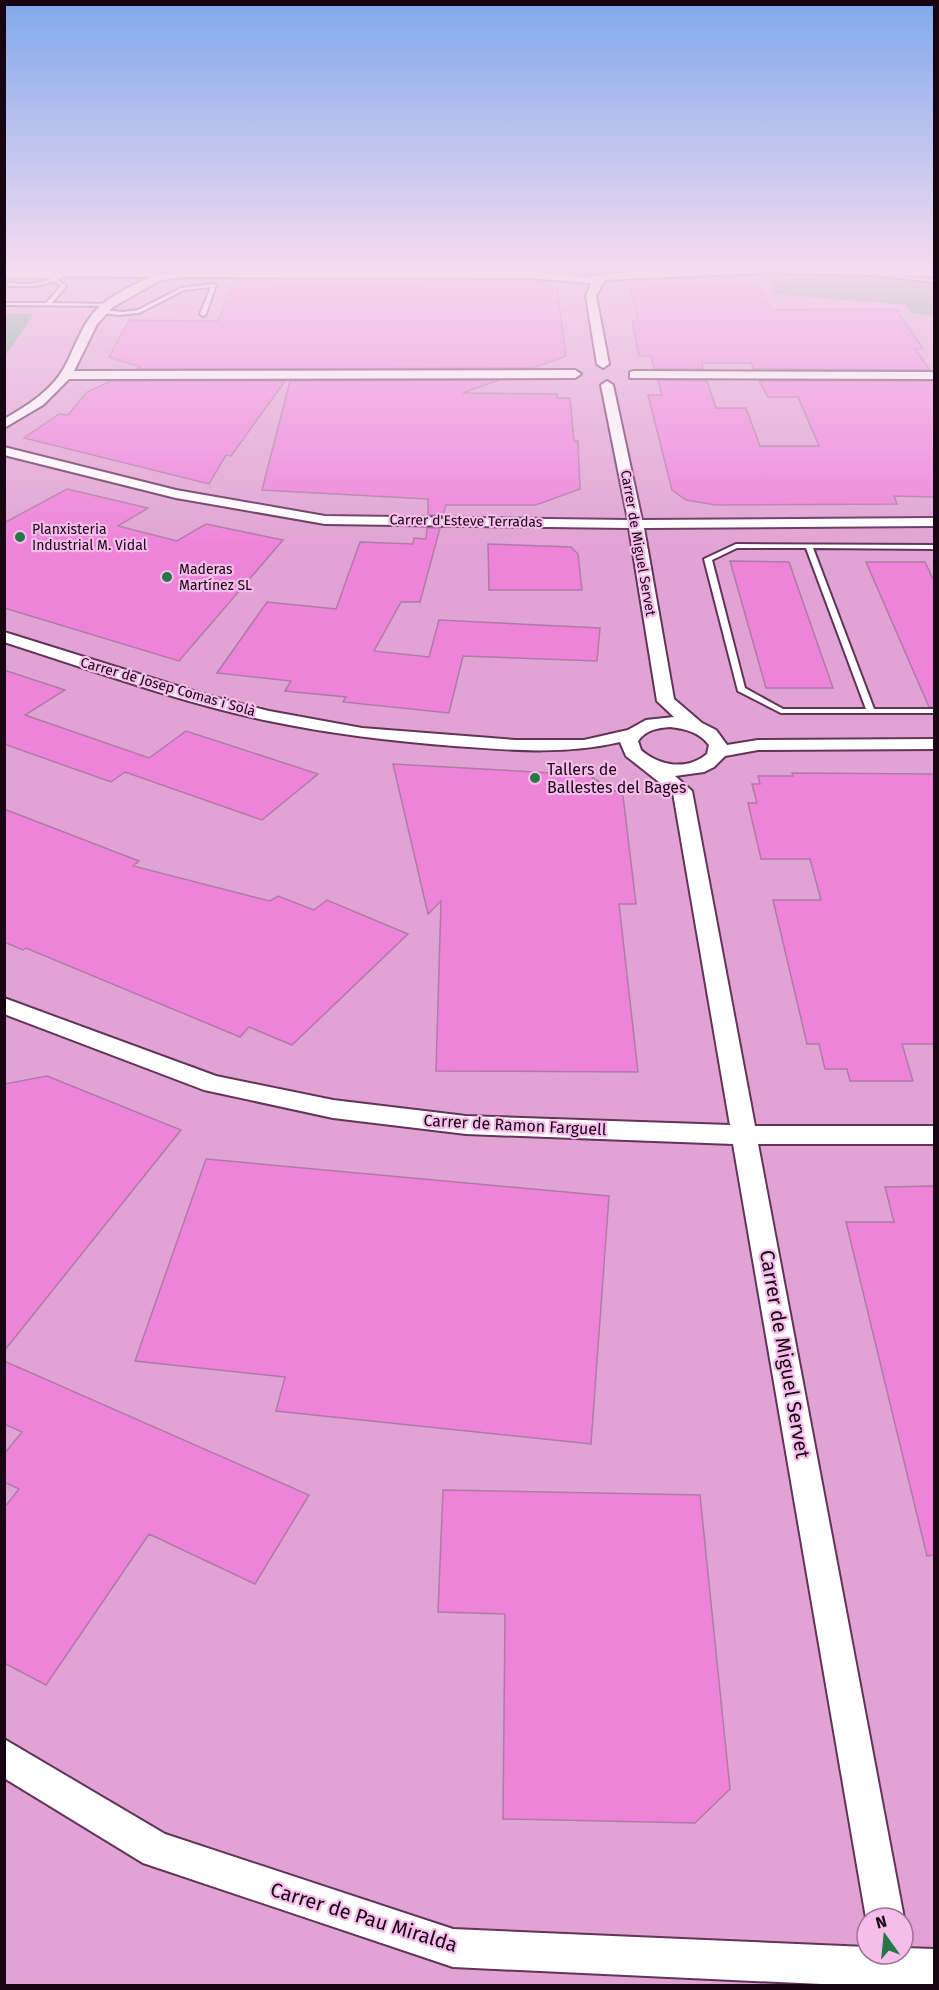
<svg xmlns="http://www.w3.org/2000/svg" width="939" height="1990" viewBox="0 0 939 1990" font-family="'Fira Sans',sans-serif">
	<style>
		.built { fill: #e1a3d4; fill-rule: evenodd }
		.green { fill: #5bad79 }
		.building { fill: #ee83da; stroke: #b07aa5; stroke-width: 1.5 }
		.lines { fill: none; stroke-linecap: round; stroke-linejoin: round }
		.service-casing { stroke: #63335a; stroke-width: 4 }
		.minor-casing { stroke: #63335a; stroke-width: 4 }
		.tertiary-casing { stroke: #63335a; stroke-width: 4 }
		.trunk-casing { stroke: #63335a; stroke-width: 3 }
		.service { fill: #fff; fill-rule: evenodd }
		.minor { fill: #fff; fill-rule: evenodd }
		.tertiary { fill: #fff; fill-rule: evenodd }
		.trunk { fill: #fff; fill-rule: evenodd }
		.poi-dot { fill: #257748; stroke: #f6bdea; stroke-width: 2 }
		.labels { text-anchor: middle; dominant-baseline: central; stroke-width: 4.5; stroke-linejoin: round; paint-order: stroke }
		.far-street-label { font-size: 14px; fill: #170514; stroke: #f6bdea }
		.far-poi-label { font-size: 14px; fill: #170514; stroke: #f6bdea; text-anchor: start }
		.poi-label { font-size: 16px; fill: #170514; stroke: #f6bdea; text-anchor: start }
		.street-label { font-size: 16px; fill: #170514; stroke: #f6bdea }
		.near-street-label { font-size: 20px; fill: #170514; stroke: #f6bdea }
	</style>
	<rect width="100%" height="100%" fill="#e9b0dc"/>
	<path class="built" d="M5,269H781L784,272L775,294L907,305L910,313L934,316V1985L5,1986L4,356L34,314H5ZM867,1918H903V1954H867Z"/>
	<path class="green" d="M781,269L934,270V316L910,313L906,305L775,294L766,275L783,272Z
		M199,271H545L546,272H198Z
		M5,314H34L5,356L4,314Z"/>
	<path class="building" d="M233,281H267L266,284L426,285V281H535L557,288L566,356L533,368L137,369L140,367L109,357L129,320L218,321Z
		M629,283L759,284L771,310L896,309L923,349H915L930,370L754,369L751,363H702L703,369H654L651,356H639L632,321H638Z
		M499,380L463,393L557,394V398H570L574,441H578L580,489L536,505H446L443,515H428V499L262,490L290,381Z
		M658,380L707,381L716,408H746L760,446H819L798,397H768L759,381H934V497L894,496L897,504L716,505L686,500L672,490L648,395H662Z
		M111,381H285L231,456L226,455L209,484L24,438L59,414L68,415L87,392Z
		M67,489L148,508L118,526L177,541L206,524L283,540L179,661L4,608V523Z
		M427,528H440L420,602H401L374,651L429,657L439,620L600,628L597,661L463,656L449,713L343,702L346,697L285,691L291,681L217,673L267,602L336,609L360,542L413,544L414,538L426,539Z
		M488,544L571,547L578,554L582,590H489Z
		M730,561L789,562L833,688H766Z
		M866,562H925L934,581V707H929Z
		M4,670L65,690L25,715L149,758L186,731L318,774L262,820L125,772L111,782L4,744Z
		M393,764L588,775L623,796L636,904H619L638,1072L436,1071L441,901L428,914Z
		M792,773L934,774V1044H902L913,1081H850L847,1069H825L819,1044H807L773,900H821L810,859H761L748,803H757L752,784H760L758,776H793Z
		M4,809L139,861L133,866L270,901L278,896L314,910L327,900L408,934L292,1045L249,1027L240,1037L26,948L23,950L4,942Z
		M47,1076L181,1130L4,1351V1084Z
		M206,1159L609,1196L591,1444L276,1411L285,1377L135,1361Z
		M934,1186V1555L927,1556L846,1222H894L885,1187Z
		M4,1361L309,1495L255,1584L149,1534L46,1685L4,1663V1508L19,1489L4,1482V1454L22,1432L4,1424Z
		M443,1490L700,1495L730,1789L695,1823L503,1819L505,1614L438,1612Z"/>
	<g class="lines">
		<g class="service-casing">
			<path id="service" d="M864,272L934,280V282L866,274Z
				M58,273L62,274L57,279L66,286L52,303L110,304L112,305L110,306L4,305V303H46L61,286L54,281C38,288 21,287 4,285V283C23,284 44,287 58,273Z
				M214,284L216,285L206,314L203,316L200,314L211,287L184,290L139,313L118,315L99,312L102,310L123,312L138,310L181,288Z
				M736,544L934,545V549L813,548L874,709H934V713H781L738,691L704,559ZM737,548H806L866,709H783L745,688L712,560Z"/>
		</g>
		<g class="minor-casing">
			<path id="minor" d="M715,269H786L781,272L605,280L596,296L609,364L603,368L597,364L586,296L591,283L526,278L185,277L161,280L113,307L97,324L74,371L575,370L581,374L575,378L69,379L43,405L4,428V419C27,406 51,391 64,368C75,348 81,325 98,308C113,294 132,286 150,277L56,276L55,274L60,271H149L166,275L185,271L526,272L562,273L585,278L610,273Z
				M634,371L934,372V379L630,378V372Z
				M607,381L613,385L642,520L934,518V526L644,528L674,699L702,723L716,730L727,745L758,740L934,739V749L758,750L725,756L714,767L704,772L675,776L692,791L755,1126H934V1144H758L904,1918L903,1921V1918H867V1921L866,1918L733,1144L466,1134L333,1118L204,1090L4,1014V998L216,1076L333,1100L466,1116L730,1125L673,793L626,756L620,742C563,755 511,750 454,746C391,741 331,734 269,721C179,702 92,670 4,642V632L206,695L269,711L362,728L515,740H584L628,730L646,720L674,717L657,701L629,528L325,524L176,498L4,455V447L176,490L325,516L628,520L601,385ZM670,727C686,729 699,732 709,745L707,754C687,771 659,766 641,750L638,741C646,730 657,728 670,727Z
				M4,1739L165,1834L453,1929L867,1947V1954H903V1948L934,1949V1986H864L453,1967L143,1863L4,1778Z"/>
		</g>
		<g class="tertiary-casing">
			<path id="tertiary" d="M775,269H934V276L781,273Z"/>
		</g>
		<g class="trunk-casing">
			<path id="trunk" d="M94,269H150C143,276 99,276 94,269Z
				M4,270H60L67,274L60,278H4Z"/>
		</g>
		<use href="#service" class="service"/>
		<use href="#minor" class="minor"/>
		<use href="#tertiary" class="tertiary"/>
		<use href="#trunk" class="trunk"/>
	</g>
	<linearGradient id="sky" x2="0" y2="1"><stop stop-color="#81a9ed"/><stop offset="0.49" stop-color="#f5dbef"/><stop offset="1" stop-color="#f5dbef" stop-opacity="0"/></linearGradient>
	<rect width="939" height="547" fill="url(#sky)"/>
	<g class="poi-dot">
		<circle cx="20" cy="537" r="6"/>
		<circle cx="167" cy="577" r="6"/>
		<circle cx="535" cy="778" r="6"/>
	</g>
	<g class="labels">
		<g class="far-street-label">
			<text transform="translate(466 521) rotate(1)">Carrer d'Esteve Terradas</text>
			<text transform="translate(638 543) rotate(80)">Carrer de Miguel Servet</text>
			<text transform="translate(168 687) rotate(16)">Carrer de Josep Comas i Solà</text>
		</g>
		<g class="far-poi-label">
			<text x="32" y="529">Planxisteria<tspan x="32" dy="16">Industrial M. Vidal</tspan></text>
			<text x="179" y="569">Maderas<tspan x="179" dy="16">Martínez SL</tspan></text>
		</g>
		<g class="poi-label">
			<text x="547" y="769">Tallers de<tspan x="547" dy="18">Ballestes del Bages</tspan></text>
		</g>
		<g class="street-label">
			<text transform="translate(515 1125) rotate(3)">Carrer de Ramon Farguell</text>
		</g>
		<g class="near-street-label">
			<text transform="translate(785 1354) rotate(80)">Carrer de Miguel Servet</text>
			<text transform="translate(364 1917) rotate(17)">Carrer de Pau Miralda</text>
		</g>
	</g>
	<rect width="939" height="1990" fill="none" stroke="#170514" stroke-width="12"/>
	<g transform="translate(885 1936) rotate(345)"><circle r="28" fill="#f6bdea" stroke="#9d7394" stroke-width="1.5"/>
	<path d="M0-4.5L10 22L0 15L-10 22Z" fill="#257748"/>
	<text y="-9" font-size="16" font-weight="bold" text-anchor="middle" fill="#170514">N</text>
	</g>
</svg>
